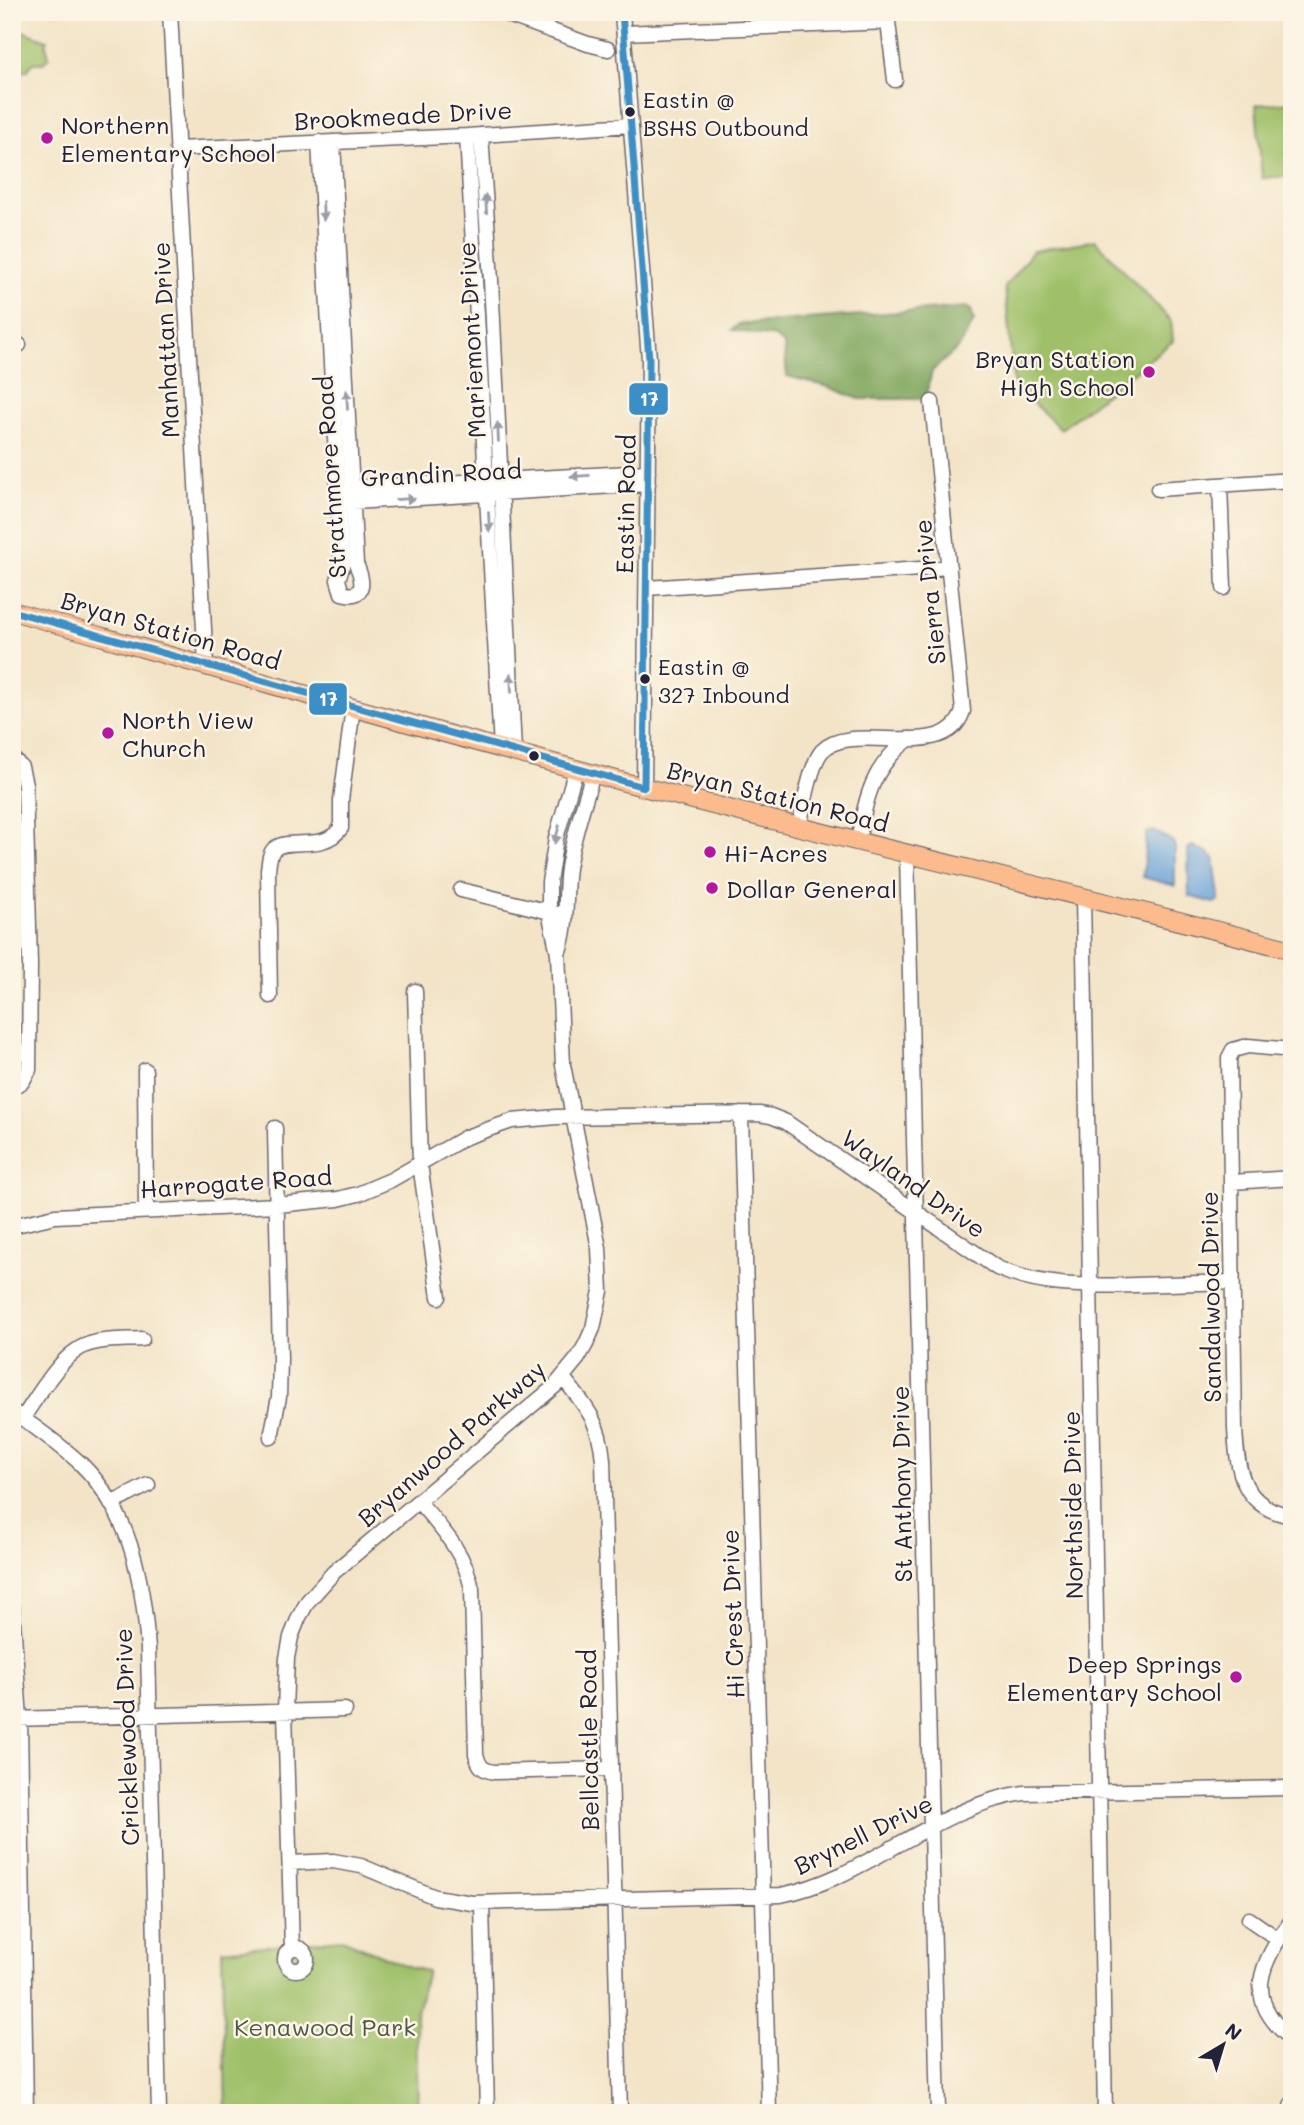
<svg xmlns="http://www.w3.org/2000/svg" width="1304" height="2125" viewBox="0 0 1304 2125" font-family="Mali,sans-serif">
	<style>
		.green { fill: #9fc069; stroke: #607152; stroke-width: 2 }
		.forest { fill: #7fa65d; stroke: #50644c; stroke-width: 2 }
		.water { fill: #69a2d8; stroke: #46628a; stroke-width: 2 }
		.lines { fill: none; stroke-linecap: round; stroke-linejoin: round }
		.minor-casing { stroke: #6b666c; stroke-width: 17 }
		.major-casing { stroke: #6b666c; stroke-width: 20 }
		.minor { stroke: #fff; stroke-width: 14 }
		.major { stroke: #fbbb8d; stroke-width: 18 }
		.bus-1-casing { stroke: #fcf5e5; stroke-width: 12 }
		.bus-1 { stroke: #3c8fc6; stroke-width: 7 }
		.oneway { fill: #9c9ca7 }
		.bus-dot { fill: #22223b; stroke: #fcf5e5; stroke-width: 2.5 }
		.poi-dot { fill: #b5179e; stroke: #fcf5e5; stroke-width: 2.5 }
		.labels { text-anchor: middle; dominant-baseline: central; stroke-width: 5; stroke-linejoin: round; paint-order: stroke }
		.bus-label { font-size: 22px; fill: #22223b; stroke: #fcf5e5; text-anchor: start }
		.street-label { font-size: 24px; fill: #22223b; stroke: #fcf5e5 }
		.poi-label { font-size: 24px; fill: #22223b; stroke: #fcf5e5; text-anchor: start }
		.park-label { font-size: 24px; fill: #4e594b; stroke: #fcf5e5 }
		.line-badge { stroke: #fcf5e5; stroke-width: 2.5 }
		.badge-label { font-size: 19px; text-anchor: middle; font-weight: bold; fill: #fff }
	</style>
	<rect width="100%" height="100%" fill="#fcf5e5"/>
	<filter id="ink" filterUnits="userSpaceOnUse"><feTurbulence type="fractalNoise" baseFrequency=".0143" numOctaves="2"/><feDisplacementMap in="SourceGraphic" scale="14" xChannelSelector="R" yChannelSelector="G"/><feConvolveMatrix kernelMatrix="1 2 1 2 8 2 1 2 1" color-interpolation-filters="sRGB"/></filter>
	<filter id="wash" filterUnits="userSpaceOnUse"><feTurbulence type="fractalNoise" baseFrequency=".00686" numOctaves="4" result="noise"/><feDisplacementMap in="SourceGraphic" scale="28" xChannelSelector="R" yChannelSelector="G"/><feGaussianBlur stdDeviation="1.57" result="paint"/><feColorMatrix in="noise" values="0 0 0 0 0 0 0 0 0 0 0 0 0 0 0 0 0 1.4 0 .05"/><feComposite in="paint" operator="in"/></filter>
	<g filter="url(#wash)">
		<rect width="100%" height="100%" fill="#f3e4c7"/>
		<path class="green" d="M20,30L47,40L46,46L49,57L43,63H33L27,71L12,72V36H16Z
			M1292,102V176L1262,178L1256,105Z
			M1095,240L1171,321L1173,341L1061,429L1014,386L1005,287L1033,251Z
			M342,1939L412,1968L427,1971L416,2016L418,2113H226L222,1950Z"/>
		<path class="forest" d="M966,307L971,310L974,321L959,347L932,371L925,399H859L829,387L787,376L784,344L775,337L732,330L739,324Z"/>
		<path class="water" d="M1154,831L1172,841L1175,847V886L1143,877L1146,838L1147,833Z
			M1192,846L1207,852L1214,858L1219,896V900L1214,903L1189,896L1188,849Z"/>
	</g>
	<g filter="url(#ink)">
		<g class="lines">
			<g class="minor-casing">
				<path id="minor" d="M170,12L206,665
					M500,12L588,44L608,49
					M622,12L649,359L644,787
					M890,12L888,22L895,80
					M624,33L888,22
					M481,135L491,280L514,751
					M467,136L501,748
					M319,142L342,566L338,580L342,593C367,600 363,579 356,564L333,142
					M177,149L467,136L631,125
					M12,343L19,345
					M1220,485L1224,588
					M1158,489L1292,480
					M346,492L352,488L648,472
					M346,499L353,502L648,484
					M647,588L949,567
					M12,758L21,767L25,784L30,964L29,1070L22,1082L12,1087
					M799,827C803,809 811,763 822,751C851,719 946,765 963,711L932,402
					M858,842C866,799 871,767 909,739
					M907,854L938,2113
					M461,890L558,914
					M1083,896L1105,2113
					M558,953C569,926 564,896 568,868C573,836 584,805 593,773
					M415,991L420,1164L439,1297
					M270,996L268,870C269,863 269,854 274,849C290,836 323,853 341,828V800L353,707
					M1292,1050L1248,1046L1233,1050L1229,1058L1235,1428C1237,1471 1242,1508 1292,1516
					M145,1070L146,1211
					M741,1114L769,2113
					M1232,1182L1292,1178
					M12,1226L55,1216L277,1205L338,1199L358,1194L391,1180L466,1137L512,1121L557,1117L759,1114L771,1116L786,1122L997,1268C1042,1288 1087,1286 1135,1285C1168,1284 1200,1283 1232,1282
					M563,1378C586,1406 600,1422 603,1460L620,2113
					M12,1411C36,1428 60,1444 81,1464C132,1514 143,1582 148,1649L159,2113
					M22,1419C39,1395 63,1349 93,1343C108,1339 126,1340 142,1339
					M271,1437L279,1397L280,1359L275,1128
					M419,1502C442,1529 465,1553 472,1589L476,1754C479,1766 482,1770 494,1772L611,1769
					M111,1504L148,1485
					M12,1606L20,1719L26,2113
					M12,1719L345,1710
					M290,1863L333,1861L361,1866L435,1897L472,1903L781,1895C868,1878 935,1806 1024,1793L1292,1788
					M482,1903L487,2113
					M1249,1919L1278,1939
					M1292,1920C1260,1964 1242,2000 1292,2039
					M285 1959a11 11 0 1 1 22 0a11 11 0 1 1-22 0Z
					M292,1949L285,1711L287,1658L291,1637L299,1617L308,1601L334,1572L555,1386L578,1358L586,1344L593,1328L601,1291L599,1248L563,1065L558,953L549,912V882L556,838L576,769
					M1289,2113L1292,2104"/>
			</g>
			<g class="major-casing">
				<path id="major" d="M12,611C223,671 434,732 647,788C861,844 1077,894 1292,950"/>
			</g>
			<use href="#minor" class="minor"/>
			<use href="#major" class="major"/>
			<g class="bus-1-casing">
				<path id="bus-1" d="M622,12L649,359L644,787
					M12,611L644,787"/>
			</g>
			<use href="#bus-1" class="bus-1"/>
		</g>
		<defs><path id="oneway-solid" d="M-6-.8H1V-3.2L6.5 0L1 3.2V.8H-6Z" transform="scale(1.75)"/></defs>
		<g class="oneway">
			<use href="#oneway-solid" transform="translate(486 204) rotate(-94)"/>
			<use href="#oneway-solid" transform="translate(323 211) rotate(87)"/>
			<use href="#oneway-solid" transform="translate(347 400) rotate(-93)"/>
			<use href="#oneway-solid" transform="translate(498 432) rotate(-93)"/>
			<use href="#oneway-solid" transform="translate(580 476) rotate(177)"/>
			<use href="#oneway-solid" transform="translate(405 499) rotate(-3)"/>
			<use href="#oneway-solid" transform="translate(489 522) rotate(87)"/>
			<use href="#oneway-solid" transform="translate(511 683) rotate(-93)"/>
			<use href="#oneway-solid" transform="translate(557 834) rotate(105)"/>
		</g>
	</g>
	<g class="bus-dot">
		<circle cx="630" cy="112" r="6"/>
		<circle cx="645" cy="679" r="6"/>
		<circle cx="534" cy="756" r="6"/>
	</g>
	<g class="poi-dot">
		<circle cx="47" cy="138" r="7"/>
		<circle cx="1149" cy="372" r="7"/>
		<circle cx="108" cy="733" r="7"/>
		<circle cx="710" cy="852" r="7"/>
		<circle cx="712" cy="888" r="7"/>
		<circle cx="1236" cy="1677" r="7"/>
	</g>
	<g class="labels">
		<g class="bus-label">
			<text x="643" y="99">Eastin @<tspan x="643" dy="28">BSHS Outbound</tspan></text>
			<text x="658" y="666">Eastin @<tspan x="658" dy="28">327 Inbound</tspan></text>
		</g>
		<g class="street-label">
			<text transform="translate(403 115) rotate(-3)">Brookmeade Drive</text>
			<text transform="translate(165 340) rotate(-93)">Manhattan Drive</text>
			<text transform="translate(471 340) rotate(-93)">Mariemont Drive</text>
			<text transform="translate(441 473) rotate(-3)">Grandin Road</text>
			<text transform="translate(330 477) rotate(-94)">Strathmore Road</text>
			<text transform="translate(625 504) rotate(-89)">Eastin Road</text>
			<text transform="translate(929 592) rotate(-96)">Sierra Drive</text>
			<text transform="translate(171 630) rotate(16)">Bryan Station Road</text>
			<text transform="translate(778 796) rotate(14)">Bryan Station Road</text>
			<text transform="translate(236 1182) rotate(-4)">Harrogate Road</text>
			<text transform="translate(914 1183) rotate(35)">Wayland Drive</text>
			<text transform="translate(1210 1297) rotate(-91)">Sandalwood Drive</text>
			<text transform="translate(451 1443) rotate(-41)">Bryanwood Parkway</text>
			<text transform="translate(901 1484) rotate(-91)">St Anthony Drive</text>
			<text transform="translate(1072 1505) rotate(-91)">Northside Drive</text>
			<text transform="translate(732 1614) rotate(-92)">Hi Crest Drive</text>
			<text transform="translate(126 1737) rotate(-92)">Cricklewood Drive</text>
			<text transform="translate(588 1740) rotate(-91)">Bellcastle Road</text>
			<text transform="translate(863 1834) rotate(-26)">Brynell Drive</text>
		</g>
		<g class="poi-label">
			<text x="61" y="124">Northern<tspan x="61" dy="28">Elementary School</tspan></text>
			<text x="1135" y="358" text-anchor="end">Bryan Station<tspan x="1135" dy="28">High School</tspan></text>
			<text x="122" y="719">North View<tspan x="122" dy="28">Church</tspan></text>
			<text x="724" y="852">Hi-Acres</text>
			<text x="726" y="888">Dollar General</text>
			<text x="1222" y="1663" text-anchor="end">Deep Springs<tspan x="1222" dy="28">Elementary School</tspan></text>
		</g>
		<g class="park-label">
			<text x="325" y="2026">Kenawood Park</text>
		</g>
	</g>
	<g class="line-badge">
		<rect x="628" y="382" width="41" height="34" rx="7" fill="#3c8fc6"/>
		<rect x="308" y="682" width="40" height="34" rx="7" fill="#3c8fc6"/>
	</g>
	<g class="badge-label">
		<text x="649" y="406">17</text>
		<text x="328" y="706">17</text>
	</g>
	<rect width="1304" height="2125" fill="none" stroke="#fcf5e5" stroke-width="42"/>
	<g transform="translate(1223 2045) rotate(38)" stroke="#fcf5e5" stroke-width="5" paint-order="stroke">
	<path d="M0-5L12 26L0 18L-12 26Z" fill="#22223b"/>
	<text y="-10" font-size="19" font-weight="bold" text-anchor="middle" fill="#22223b">N</text>
	</g>
</svg>
